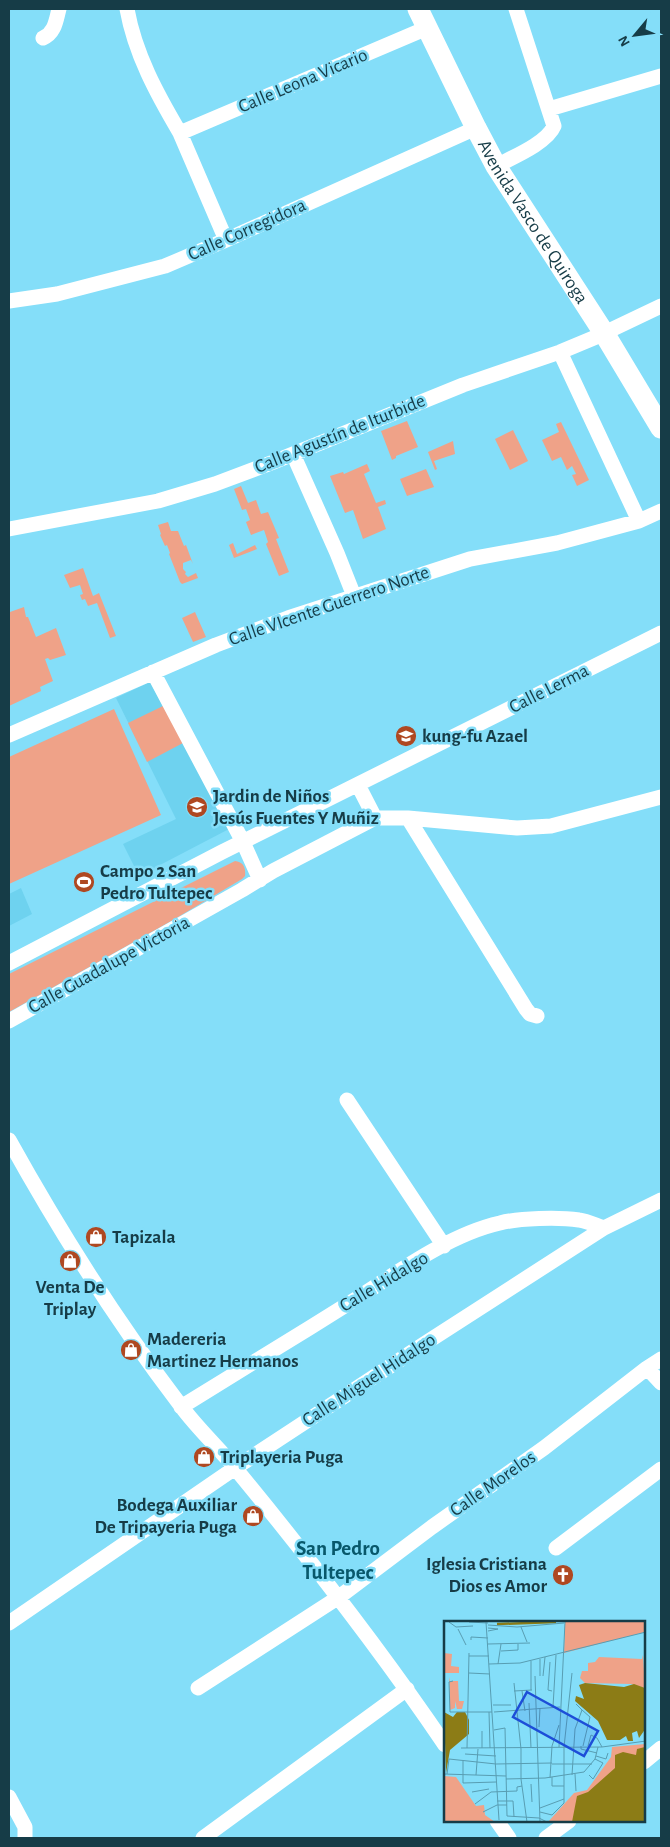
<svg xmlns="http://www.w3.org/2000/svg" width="670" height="1847" viewBox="0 0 670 1847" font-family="'Alegreya Sans',sans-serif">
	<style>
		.built { fill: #6ed2ef }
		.green { fill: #efa288 }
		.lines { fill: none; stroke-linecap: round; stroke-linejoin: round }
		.street { stroke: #fff; stroke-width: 15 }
		.secondary { stroke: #fff; stroke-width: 21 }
		.labels { text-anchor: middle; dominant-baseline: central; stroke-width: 5; stroke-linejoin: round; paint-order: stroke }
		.street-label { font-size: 19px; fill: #163c47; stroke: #84def9 }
		.poi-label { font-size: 19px; font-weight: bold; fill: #163c47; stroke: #84def9; text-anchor: start }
		.quarter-label { font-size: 21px; font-weight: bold; fill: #08586b; stroke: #84def9 }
		.inset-river { fill: none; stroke: #8c7c16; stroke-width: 2.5 }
		.inset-road { fill: none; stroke: #589db2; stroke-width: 1 }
		.view { fill: #1d4ed8; fill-opacity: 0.15; stroke: #1d4ed8; stroke-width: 2.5 }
		.inset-edge { fill: none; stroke: #163c47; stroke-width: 2.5 }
	</style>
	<rect width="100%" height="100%" fill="#84def9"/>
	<path class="built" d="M150,682L229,829L139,876L123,844L176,819L116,698Z
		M21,888L32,914L9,926V894Z"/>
	<path class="green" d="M407,421L418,447L396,456V458L392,460L381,431Z
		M561,422L589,480L577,486L572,475L576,474L572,466L567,470L561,457L552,461L542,440L559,432L556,424Z
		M513,430L528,461L510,470L495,439Z
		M453,441L455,454L434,461L437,469L435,470L428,452Z
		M367,464L370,471L364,474L376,503L385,500L386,504L378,507L386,529L363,539L353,510L345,513L330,476L343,472L344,474Z
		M426,469L434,487L407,496L400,479Z
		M241,486L248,503L256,500L261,514L268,512L279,538L276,539L289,572L279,576L266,544L268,542L264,530L251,535L246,522L250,520L246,509L242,510L234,489Z
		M168,522L171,531H178L184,546L186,545L193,564L191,560L183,563V569L186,572L185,574L188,577L196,573L198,578L182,584L180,582L169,554L170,553L167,545L165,546L160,535L161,534L158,525Z
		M233,543L237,554L255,545L257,549L234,558L229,545Z
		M83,568L93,596L99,593L116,636L110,638L97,603L88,606L85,599L82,600L80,595L83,594L80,585L70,588L64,575Z
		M24,607L26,617H28L36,637L56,628L66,655L50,660L48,658L45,659L53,681L40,687L41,691L9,706V709V610L10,612Z
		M195,612L206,637L193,642L182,618Z
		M163,706L183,743L147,762L128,723Z
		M114,709L161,815L9,884V757Z
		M235,861C243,862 246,867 245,876L242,879L173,920L9,1012V974Z"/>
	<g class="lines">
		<path class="street" d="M127,9C135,54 157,94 180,133L427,28
			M43,38C55,33 56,20 59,9
			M549,109L661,76
			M180,133L226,240
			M496,166C513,157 547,143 554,126L516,9
			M9,301L57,294L165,266L226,240L476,128
			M560,352L639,521
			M293,454L337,553L354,596
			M9,529L158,501L215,484L271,463L463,385L560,352L596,337L661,306
			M153,672L243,842L260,880
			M9,735L216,645L288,618L470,559L557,543L639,521L661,511
			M358,785L375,818
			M408,818L526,1009L530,1014L537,1016
			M9,963L222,852L661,633
			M9,1021L242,890L273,871L375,818H408L517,828L551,826L661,797
			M347,1100L444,1246
			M9,1140C60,1232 117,1322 181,1406C197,1428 218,1447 235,1468C309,1558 380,1649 445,1745
			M647,1368L661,1383
			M181,1407C241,1370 300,1334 359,1297C401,1270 451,1234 500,1223C519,1218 559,1217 579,1220C588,1221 597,1226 604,1228
			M556,1548L661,1469
			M9,1623L235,1468L424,1344L604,1228L661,1200
			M198,1688L339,1597L432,1527L544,1448L647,1368L661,1359
			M644,1762L661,1748
			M9,1797L25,1827V1838
			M497,1821L509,1838
			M203,1838L407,1689
			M546,1838L569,1821"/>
		<path class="secondary" id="s1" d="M418,9L476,128L496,166L604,333L661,428"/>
	</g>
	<defs>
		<g id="school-disc" transform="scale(1.125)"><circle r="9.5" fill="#af4821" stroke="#84def9"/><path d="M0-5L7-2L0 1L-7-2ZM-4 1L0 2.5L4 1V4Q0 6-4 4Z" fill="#fff"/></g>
		<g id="stadium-disc" transform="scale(1.125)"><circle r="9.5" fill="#af4821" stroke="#84def9"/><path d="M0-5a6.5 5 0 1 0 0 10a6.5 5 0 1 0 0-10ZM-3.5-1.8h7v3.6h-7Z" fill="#fff"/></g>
		<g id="shop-disc" transform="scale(1.125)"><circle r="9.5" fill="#af4821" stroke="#84def9"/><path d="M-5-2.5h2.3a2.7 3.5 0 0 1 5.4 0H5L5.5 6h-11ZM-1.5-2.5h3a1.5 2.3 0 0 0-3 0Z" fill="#fff"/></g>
		<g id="church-disc" transform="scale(1.125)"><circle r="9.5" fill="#af4821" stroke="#84def9"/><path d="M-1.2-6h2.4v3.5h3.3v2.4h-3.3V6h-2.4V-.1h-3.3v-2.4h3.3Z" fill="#fff"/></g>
	</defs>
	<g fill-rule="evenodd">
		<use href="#school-disc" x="406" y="736"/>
		<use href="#school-disc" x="197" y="807"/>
		<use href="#stadium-disc" x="84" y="882"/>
		<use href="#shop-disc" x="96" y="1237"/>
		<use href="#shop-disc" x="70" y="1261"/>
		<use href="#shop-disc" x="131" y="1350"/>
		<use href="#shop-disc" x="204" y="1457"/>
		<use href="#shop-disc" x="253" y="1516"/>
		<use href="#church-disc" x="563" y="1575"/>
	</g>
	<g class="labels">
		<g class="street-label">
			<text transform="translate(303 81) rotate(-23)">Calle Leona Vicario</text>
			<text stroke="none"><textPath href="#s1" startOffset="242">Avenida Vasco de Quiroga</textPath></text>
			<text transform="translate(247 230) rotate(-24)">Calle Corregidora</text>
			<text transform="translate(340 434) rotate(-22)">Calle Agustín de Iturbide</text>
			<text transform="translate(329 606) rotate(-19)">Calle VIcente Guerrero Norte</text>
			<text transform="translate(549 689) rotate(-27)">Calle Lerma</text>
			<text transform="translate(109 965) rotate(-29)">Calle Guadalupe Victoria</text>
			<text transform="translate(384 1282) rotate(-31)">Calle Hidalgo</text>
			<text transform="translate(369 1380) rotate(-33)">Calle Miguel Hidalgo</text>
			<text transform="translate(493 1484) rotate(-35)">Calle Morelos</text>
		</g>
		<g class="poi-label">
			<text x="422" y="736">kung-fu Azael</text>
			<text x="213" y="796">Jardin de Niños<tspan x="213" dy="22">Jesús Fuentes Y Muñiz</tspan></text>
			<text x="100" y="871">Campo 2 San<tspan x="100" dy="22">Pedro Tultepec</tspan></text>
			<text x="112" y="1237">Tapizala</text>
			<text x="70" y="1287" text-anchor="middle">Venta De<tspan x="70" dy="22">Triplay</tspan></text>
			<text x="147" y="1339">Madereria<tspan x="147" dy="22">Martinez Hermanos</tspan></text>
			<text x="220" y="1457">Triplayeria Puga</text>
			<text x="237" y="1505" text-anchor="end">Bodega Auxiliar<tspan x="237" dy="22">De Tripayeria Puga</tspan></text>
			<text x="547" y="1564" text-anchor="end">Iglesia Cristiana<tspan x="547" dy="22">Dios es Amor</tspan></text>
		</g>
		<g class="quarter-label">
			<text x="338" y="1548">San Pedro<tspan x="338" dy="24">Tultepec</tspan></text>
		</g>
	</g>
	<g transform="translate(444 1621)">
		<rect width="201" height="201" fill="#84def9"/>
		<path d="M121,1H201V11L120,32ZM0,32L8,33L7,45L15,46V52H0ZM199,34L201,67L187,63L141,62L136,57L138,50H144V42L151,41L155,36L198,38ZM5,56L6,60H14L15,80H20L18,88H13L11,80V87L6,89ZM201,123V201H104L130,172L143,169L167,136L168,126ZM0,155L12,156L32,185L40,184L41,194L51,201H0Z" fill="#efa288"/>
		<path d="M141,62L180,66L190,63L201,67L202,107L195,117L193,110L188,112L189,120H184L182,115L176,119H163L154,100L131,80L132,75L140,78L135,64ZM0,91L9,96L13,91H21L25,99V113L6,129L2,152ZM201,126V201H128L133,175L144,171L171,147V134L179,131L192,134L193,128Z" fill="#8c7c16"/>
		<path class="inset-river" d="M53,3L112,1"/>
		<path class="inset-road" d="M5,1L12,6L29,5M25,1L44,2M42,1L55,199M44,4L73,6L120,2M77,6L83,21M44,7L54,8L44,10M14,8L22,24M27,19V16L44,17M44,23L86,22M57,30L74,29V23M25,35H45M87,40V69M106,41L104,69L108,70M45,43L76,42L202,11M54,43L57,23M25,52L46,53M91,55L94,143M96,55V38M99,55L101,36M9,60L5,61L6,91H48M70,62L77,128M70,70L88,69M78,70L81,90M85,82L87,127M49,84H67M109,86L112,34M138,89L146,96L139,125M45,91L46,127M50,91L116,86M95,106L96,87M50,109L61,107L63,195L95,197L103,201M38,110V127M137,125V128L153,132M144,125L147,114L153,117L158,126M115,126L121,1M120,126L128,52M120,126V142M17,127L158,126L202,120M23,127L25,32M77,128V158L83,201M21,133L52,135M152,135L162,138L164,132M19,140V162L52,161M94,143L96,201M108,143H148M140,151L151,138L154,126M0,153L62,155M3,153L5,138L52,143L108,142M131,153L132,170M32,154L34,128M128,154L131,108L138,89L132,83M145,154L149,158L159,142L151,138M108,156V165H120M106,157L108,125L115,104M62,158L101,157L140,151M87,163L88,181M28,171L45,168M53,180H69L70,196M31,183L47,171L73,170V166L78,165M96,187L120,178M39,191L53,184H63M96,191L108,194L120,182V142"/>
		<path class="view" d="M83,71L154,110L140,135L69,96Z"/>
		<rect width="201" height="201" class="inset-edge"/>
	</g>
	<rect width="670" height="1847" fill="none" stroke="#163c47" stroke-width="20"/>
	<g transform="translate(635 35) rotate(241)" stroke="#84def9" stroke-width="4" paint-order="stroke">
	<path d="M0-4L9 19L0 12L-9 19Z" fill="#163c47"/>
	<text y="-8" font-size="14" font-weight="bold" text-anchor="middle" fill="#163c47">N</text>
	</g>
</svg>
